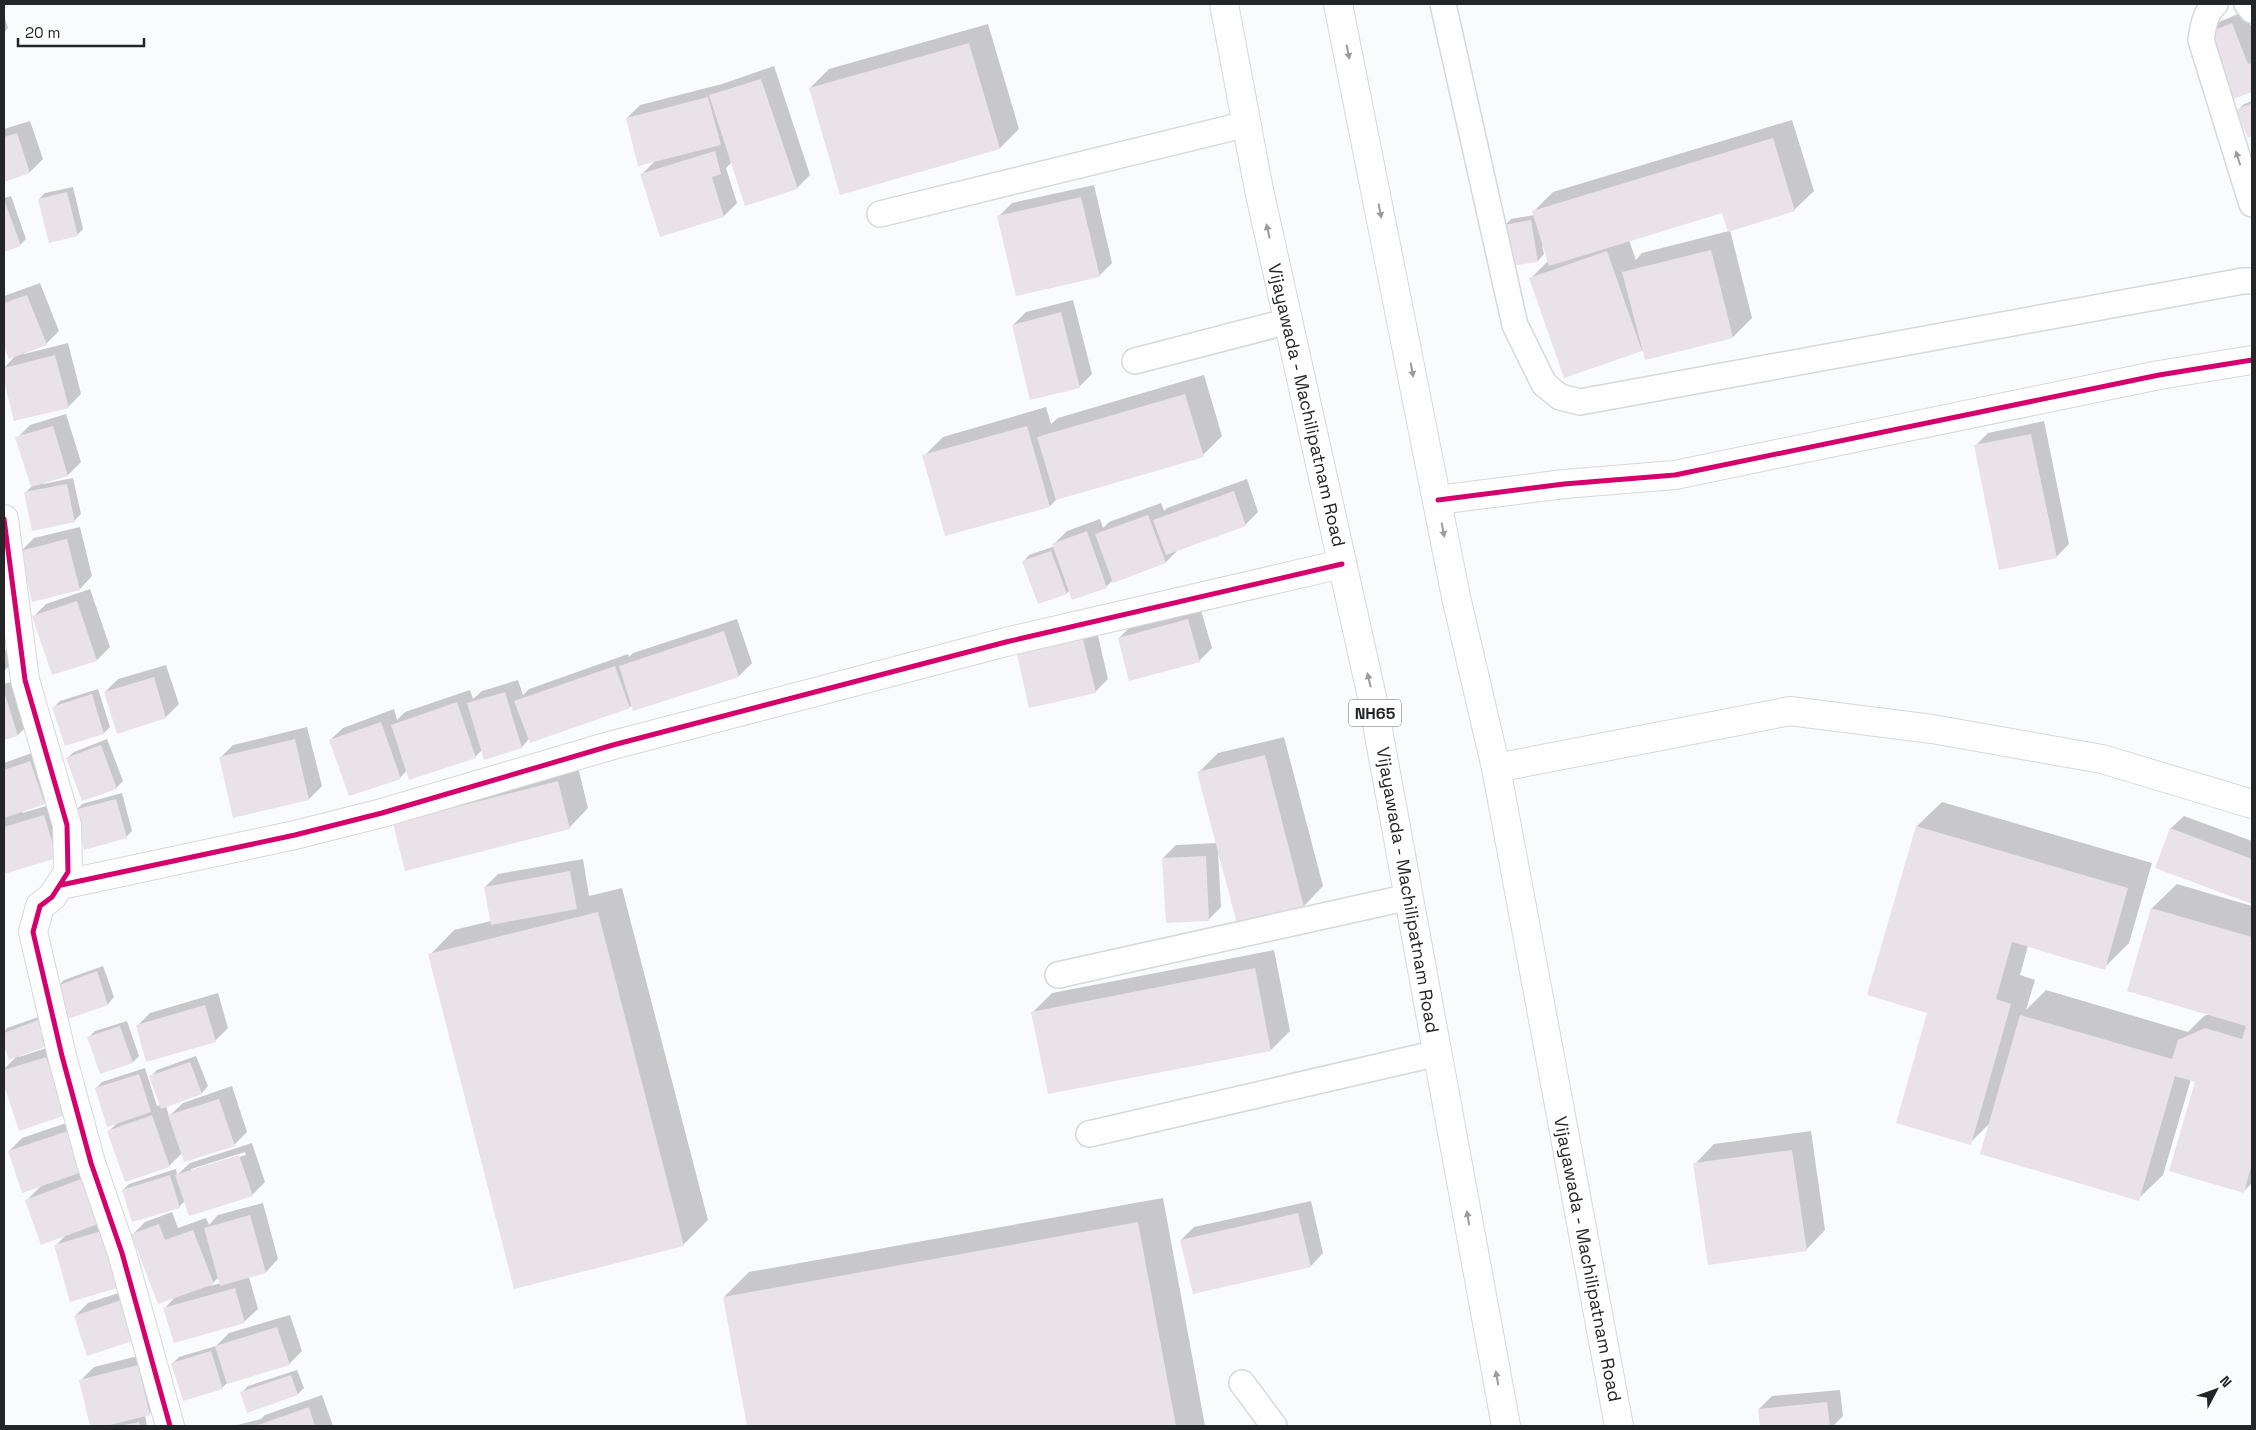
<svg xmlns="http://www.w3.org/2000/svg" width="2256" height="1430" viewBox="0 0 2256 1430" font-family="'Space Grotesk',sans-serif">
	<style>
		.shadow { fill: #0003; fill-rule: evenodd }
		.building { fill: #e9e2e9 }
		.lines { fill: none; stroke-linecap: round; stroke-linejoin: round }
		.service-casing { stroke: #d7d8da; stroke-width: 28 }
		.minor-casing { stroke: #d7d8da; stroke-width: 30 }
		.trunk-casing { stroke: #d7d8da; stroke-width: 30 }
		.service { stroke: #fefeff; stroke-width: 25 }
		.minor { stroke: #fefeff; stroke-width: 28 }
		.trunk { stroke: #fefeff; stroke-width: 28 }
		.cycleway-casing { stroke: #fff; stroke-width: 8 }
		.cycleway { stroke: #d6006c; stroke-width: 5 }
		.oneway { fill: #9c9c9d }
		.labels { text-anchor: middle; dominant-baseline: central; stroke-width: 4.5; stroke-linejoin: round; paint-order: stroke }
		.shield { fill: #fff; stroke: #666667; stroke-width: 1 }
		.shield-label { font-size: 16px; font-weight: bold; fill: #242526 }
		.street-label { font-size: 18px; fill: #242526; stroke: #fff }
	</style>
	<rect width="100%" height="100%" fill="#fafbfd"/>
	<path class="shadow" d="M2245,11L2252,29V90L2231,99L2206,34L2219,22Z
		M4,15L8,28L4,33Z
		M988,24L1019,129L1000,148L810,88L829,69Z
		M774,66L810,175L797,188L732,162L726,168L737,203L724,216L661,235L642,174L656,160L627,118L640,105L722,84Z
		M2252,101V135L2249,136L2238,110L2244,104Z
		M1792,120L1814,191L1794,210L1730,230L1752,318L1733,337L1646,358L1643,350L1565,377L1531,278L1549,260L1544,245L1542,246L1544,254L1538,261L1505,225L1511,219L1535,215L1533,212L1553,192ZM1723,212L1729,231L1642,253L1636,260L1629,240Z
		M30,121L43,159L30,172L4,180V129Z
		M1094,185L1112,263L1099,276L999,216L1012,203Z
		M73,187L83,229L77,235L39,199L45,193Z
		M11,196L26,239L20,245L4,250V198Z
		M40,283L59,331L46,344L24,353V354L68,343L81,394L68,407L15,420L4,376V368L16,355L9,358L4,343V296Z
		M1073,300L1092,374L1079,387L1013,325L1026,312Z
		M1204,375L1222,436L1203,455L1057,499L1050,506L924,456L943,437L1046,407L1051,424L1058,418Z
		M66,414L81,462L68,475L42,482L43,484L73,478L81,514L74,521L25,493L32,486L17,438L30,425Z
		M2044,421L2069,544L2056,557L1975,446L1988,433Z
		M1247,479L1258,512L1245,525L1179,549L1166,562L1113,580L1107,586L1073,599L1070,590L1067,593L1039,603L1023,562L1029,555L1055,546L1054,544L1067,531L1100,519L1103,528L1109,522L1161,503L1164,511L1167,508Z
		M80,527L92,576L80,589L21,551L34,538Z
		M90,589L110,647L97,660L33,617L46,604Z
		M1200,607L1212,648L1199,661L1119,638L1132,625Z
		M737,619L752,663L739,676L634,709L633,704L630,707L529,739L522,747L485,758L482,750L475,757L407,770L400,778L330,740L343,728L394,709L397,720L405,712L470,690L473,699L482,691L518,680L523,695L529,689L628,654L629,657L633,653Z
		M1095,623L1108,679L1095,692L1017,650Z
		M4,646L11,664L4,671Z
		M166,665L179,704L166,717L118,732L105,692L118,679Z
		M18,680L31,722L18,735L4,739V684Z
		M98,689L110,727L104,733L66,745L54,707L60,701Z
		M307,727L322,786L309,799L220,758L233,745Z
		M1284,737L1323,886L1304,906L1238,922L1218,852L1221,907L1208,920L1163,858L1176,845L1217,843L1199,772L1218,753Z
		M107,739L123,781L116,788L67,758L74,752Z
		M43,749L58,790L45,803L22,811V813L57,803L56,857L4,873V763Z
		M577,763L588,808L569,828L394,824Z
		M122,793L132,831L126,837L75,811L82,804Z
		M1942,802L2152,863L2129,943L2104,968L2028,946L2020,975L2035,980L2026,1010L2046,990L2188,1032L2204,1016L2209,1014L2129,990L2152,908L2177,884L2252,906V1183L2243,1192L2196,1081L2191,1079L2163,1175L2138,1199L1990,1123L1970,1143L1929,1012L1917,826Z
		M2184,816L2252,841V903L2157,867L2171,828Z
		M583,859L589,896L622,888L708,1220L683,1245L430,955L454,930L491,921L485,887L498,874Z
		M1274,950L1290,1031L1271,1050L1033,1012L1052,993Z
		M103,966L114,997L108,1004L69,1017L58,986L64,980Z
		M218,993L228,1028L215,1041L137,1026L150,1013Z
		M44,1015L53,1039L18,1055L19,1057L59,1044L78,1101L19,1129L4,1081V1069L17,1056L10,1058L4,1043V1032L7,1028Z
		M127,1021L139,1056L133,1062L89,1037L95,1031Z
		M196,1056L208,1086L202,1093L166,1106L169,1116L183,1103L232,1086L247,1132L234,1145L182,1153L169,1166L109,1131L118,1122L96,1088L102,1082L145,1068L157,1106L161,1105L151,1076L157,1070Z
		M84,1117L118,1218L134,1273L55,1246L66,1235L26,1201L42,1185L9,1151L22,1138Z
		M1811,1131L1825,1230L1806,1250L1695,1164L1714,1144Z
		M252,1143L265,1182L252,1195L185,1201L179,1207L123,1190L129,1184L176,1169L177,1175L190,1163ZM245,1152L246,1155L191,1172V1169Z
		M1163,1198L1205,1426H748L724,1297L749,1272Z
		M1311,1201L1323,1253L1311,1266L1181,1240L1194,1227Z
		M263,1203L278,1259L266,1272L249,1277L258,1309L245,1321L174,1342L165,1308L176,1296L132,1235L145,1222L172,1212L178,1228L206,1218L209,1225L218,1215ZM219,1277L221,1283L210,1286Z
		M137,1287L88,1354L75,1316L88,1303Z
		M290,1315L302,1351L289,1364L228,1382L222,1388L172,1364L179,1357L216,1346L229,1333Z
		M150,1353L162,1401L149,1414L145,1415L147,1426H92L81,1380L94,1367Z
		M297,1370L304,1388L298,1394L242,1392L248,1386Z
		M1840,1390L1843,1416L1833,1426H1761L1759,1409L1772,1396Z
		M322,1395L333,1426H233L261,1419L265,1415Z"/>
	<path class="building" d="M2232,23L2248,64L2252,63V92L2230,100L2205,34Z
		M969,43L1000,149L840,195L809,88Z
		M761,79L798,189L745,206L709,95Z
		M708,97L721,145L638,166L626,118Z
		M2252,103V136L2248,138L2236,110Z
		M17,133L30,173L4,182V137Z
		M1773,138L1795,211L1728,232L1722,213L1549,266L1532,211Z
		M715,151L721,174L712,177L724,217L660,237L640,174Z
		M67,192L78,236L49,243L38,199Z
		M1081,197L1100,277L1016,296L997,216Z
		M4,199L21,246L4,252Z
		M1531,220L1538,262L1511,266L1503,225Z
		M1711,250L1733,338L1645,360L1622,272Z
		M1607,251L1642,351L1564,378L1529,278Z
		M27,295L47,345L9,359L4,347V303Z
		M1061,312L1080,388L1030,400L1012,325Z
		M55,355L69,408L14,421L4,381V368Z
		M1185,394L1204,457L1056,500L1037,437Z
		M53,426L68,476L31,487L15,437Z
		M1027,426L1050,507L945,536L922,455Z
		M2031,434L2057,558L1999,570L1974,445Z
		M67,484L75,522L32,531L24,492Z
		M1234,491L1246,526L1166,555L1153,520Z
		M1148,515L1166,563L1113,583L1095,534Z
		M1087,531L1107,588L1072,600L1052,544Z
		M67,539L80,590L32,602L20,551Z
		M1051,551L1067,594L1038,604L1022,561Z
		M77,601L97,661L52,675L32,616Z
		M1188,619L1200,662L1129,681L1118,638Z
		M724,631L739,677L633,711L619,666Z
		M1082,635L1096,693L1029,708L1016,650Z
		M615,666L630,708L530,743L514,701Z
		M154,677L166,718L117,734L104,692Z
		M4,691L18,736L4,740Z
		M505,692L522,748L484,760L467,703Z
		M92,694L104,734L65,746L52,707Z
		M457,702L476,758L409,780L391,725Z
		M381,722L401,779L349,796L329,740Z
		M295,739L309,800L233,818L219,757Z
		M101,745L117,789L82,801L66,758Z
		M1265,755L1304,907L1237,924L1197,772Z
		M30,761L45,804L4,818V770Z
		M558,781L570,829L405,871L393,823Z
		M116,799L127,838L84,850L74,810Z
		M44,815L57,858L4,874V827Z
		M1916,826L2128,888L2105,970L2012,942L1996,999L2011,1004L1971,1145L1896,1123L1927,1013L1867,995Z
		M2170,828L2252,859V904L2155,868Z
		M1206,856L1209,921L1166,923L1162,858Z
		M570,871L577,909L491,925L484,887Z
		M2151,908L2252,937V1163L2244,1193L2169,1171L2195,1082L2175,1076L2139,1201L1980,1154L2020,1015L2172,1059L2178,1040L2205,1028L2242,1039L2246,1026L2127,991Z
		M598,912L684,1246L514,1289L428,954Z
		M1255,968L1271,1051L1048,1094L1031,1012Z
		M97,971L108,1005L68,1019L57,986Z
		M205,1005L216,1042L146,1062L136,1025Z
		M38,1020L47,1046L9,1060L4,1046V1033Z
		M120,1026L133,1063L100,1074L87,1037Z
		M46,1057L66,1115L19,1131L4,1085V1070Z
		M190,1062L202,1094L161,1109L149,1076Z
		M139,1074L151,1112L107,1127L95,1088Z
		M219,1099L235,1146L184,1162L168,1115Z
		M152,1115L170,1167L125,1182L107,1131Z
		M71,1130L85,1171L22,1193L8,1151Z
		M1792,1150L1807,1251L1708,1265L1693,1163Z
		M239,1155L253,1196L189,1216L175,1175Z
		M170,1175L180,1208L132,1222L122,1190Z
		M81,1179L98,1224L41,1245L25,1200Z
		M1298,1213L1311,1267L1193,1294L1180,1240Z
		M250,1215L266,1273L220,1286L204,1228Z
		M1138,1222L1176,1426H747L723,1297Z
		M159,1224L165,1240L193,1230L214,1284L158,1304L131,1234Z
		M105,1230L121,1287L70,1302L54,1245Z
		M235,1288L245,1323L174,1343L163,1308Z
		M124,1299L138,1339L87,1356L74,1316Z
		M277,1327L290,1365L227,1384L215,1346Z
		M211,1351L223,1389L183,1401L171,1363Z
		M138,1365L150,1415L106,1426H90L79,1380Z
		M291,1375L298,1395L247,1413L240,1392Z
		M1827,1402L1830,1426H1760L1758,1409Z
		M309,1407L315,1426H255Z
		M139,1422L140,1426H124V1425Z"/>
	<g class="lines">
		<g class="service-casing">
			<path id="service" d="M1443,4L1515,325L1544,384L1560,397L1580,402L2243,281H2252
				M2215,4C2205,13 2203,27 2201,40L2252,204
				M2247,4L2252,10
				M880,214L1247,124
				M1135,361L1289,321
				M1058,975L1409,897
				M1089,1134L1438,1053
				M1242,1383L1274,1426"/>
		</g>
		<g class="minor-casing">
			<path id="minor" d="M1438,500L1564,484L1675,475L2159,375L2252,360
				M4,519L25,680L67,825L68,872L52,897L40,906L33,932L62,1056L91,1163L122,1253L170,1426
				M1496,768L1790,711L1932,729L2102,759L2252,804
				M61,885L295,835L382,813L613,745L1006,642L1342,564"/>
		</g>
		<g class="trunk-casing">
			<path id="trunk" d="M1224,4L1259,190L1372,697L1506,1426
				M1338,4L1456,597L1496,768L1619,1426"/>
		</g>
		<use href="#service" class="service"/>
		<use href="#minor" class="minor"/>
		<use href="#trunk" class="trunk"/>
		<g class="cycleway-casing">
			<path id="cycleway" d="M1438,500L1564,484L1675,475L2159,375L2252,360
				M4,519L25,680L67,825L68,872L52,897L40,906L33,932L62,1056L91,1163L122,1253L170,1426
				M61,885L295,835L382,813L613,745L1006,642L1342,564"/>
		</g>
		<use href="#cycleway" class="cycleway"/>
	</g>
	<defs><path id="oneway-solid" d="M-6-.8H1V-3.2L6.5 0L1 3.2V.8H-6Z" transform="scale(1.25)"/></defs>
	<g class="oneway">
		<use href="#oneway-solid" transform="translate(1348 52) rotate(79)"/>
		<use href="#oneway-solid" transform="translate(2238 158) rotate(-107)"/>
		<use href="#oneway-solid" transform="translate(1380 211) rotate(79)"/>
		<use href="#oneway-solid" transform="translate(1268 231) rotate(-103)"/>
		<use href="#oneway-solid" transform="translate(1412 370) rotate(79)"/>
		<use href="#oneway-solid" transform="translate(1443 530) rotate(79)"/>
		<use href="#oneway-solid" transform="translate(1369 680) rotate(-103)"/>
		<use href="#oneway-solid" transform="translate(1468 1218) rotate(-100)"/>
		<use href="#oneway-solid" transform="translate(1497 1378) rotate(-100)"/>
	</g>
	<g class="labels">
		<rect class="shield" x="1349" y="699.5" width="52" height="27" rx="4"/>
		<g class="shield-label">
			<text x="1375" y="713">NH65</text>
		</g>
		<g class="street-label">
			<text transform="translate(1307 405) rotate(77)">Vijayawada - Machilipatnam Road</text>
			<text transform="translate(1408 890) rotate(80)">Vijayawada - Machilipatnam Road</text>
			<text transform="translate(1588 1259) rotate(79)">Vijayawada - Machilipatnam Road</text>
		</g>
	</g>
	<rect width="2256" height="1430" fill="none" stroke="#242526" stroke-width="10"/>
	<g transform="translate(2216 1390) rotate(49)" stroke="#ffffff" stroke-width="4" paint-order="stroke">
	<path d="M0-4L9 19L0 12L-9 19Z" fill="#242526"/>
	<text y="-8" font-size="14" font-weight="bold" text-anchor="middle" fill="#242526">N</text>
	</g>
	<path d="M18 38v8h126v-8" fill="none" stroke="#242526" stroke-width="2.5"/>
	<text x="25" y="38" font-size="15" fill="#242526" stroke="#ffffff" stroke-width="4" paint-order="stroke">20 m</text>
</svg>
